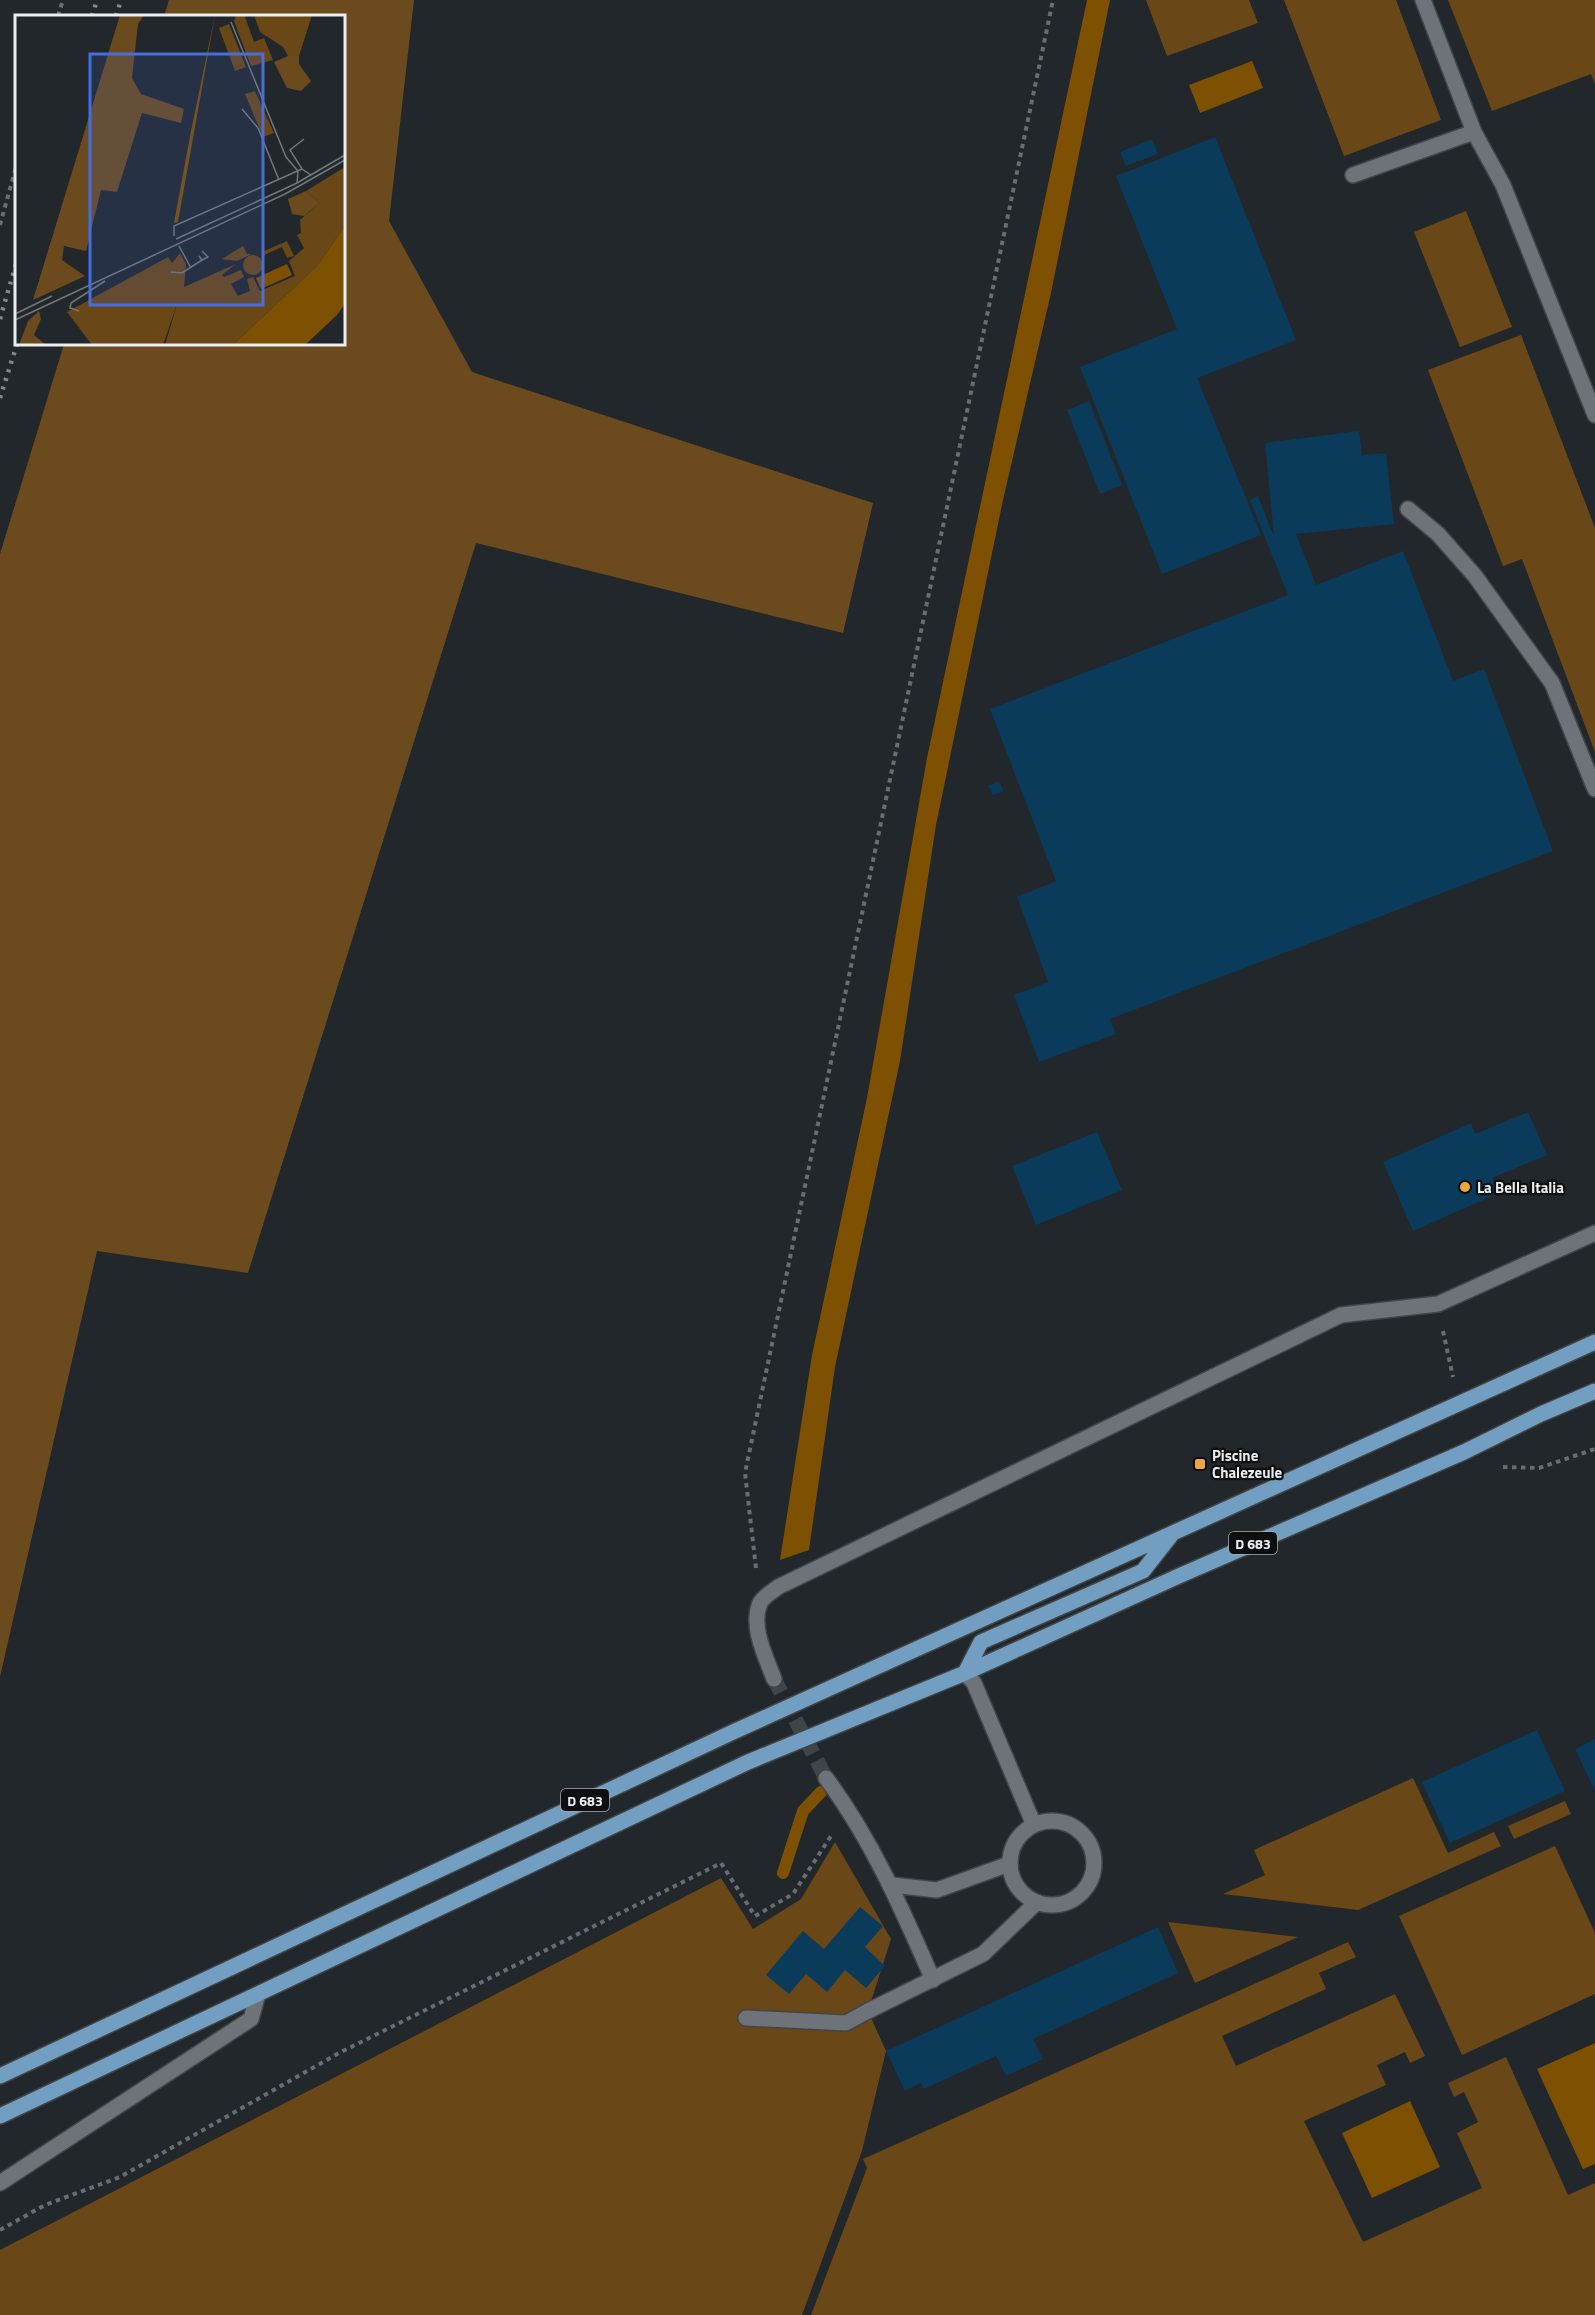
<svg xmlns="http://www.w3.org/2000/svg" width="1595" height="2315" viewBox="0 0 1595 2315" font-family="'Titillium Web',sans-serif">
	<style>
		.green { fill: #6a4717 }
		.forest { fill: #6b4a1d }
		.water { fill: #7d5002 }
		.lines { fill: none; stroke-linecap: round; stroke-linejoin: round }
		.stream { stroke: #7d5002; stroke-width: 12 }
		.building { fill: #0a3b5b }
		.street-tunnel { stroke: #404549; stroke-width: 15; stroke-dasharray: 15 8; stroke-linecap: butt }
		.lane-casing { stroke: #414548; stroke-width: 18 }
		.street-casing { stroke: #414548; stroke-width: 18 }
		.primary-casing { stroke: #414548; stroke-width: 18 }
		.path { stroke: #696d71; stroke-width: 4; stroke-dasharray: 4.5 4.5; stroke-linecap: butt }
		.lane { stroke: #6d7378; stroke-width: 15 }
		.street { stroke: #6d7378; stroke-width: 15 }
		.primary { stroke: #719ec1; stroke-width: 15 }
		.rail { stroke: #83878b; stroke-width: 4.5; stroke-dasharray: 3 6; stroke-linecap: butt }
		.poi-dot { fill: #f0a63e; stroke: #0d0f11; stroke-width: 2 }
		.labels { text-anchor: middle; dominant-baseline: central; stroke-width: 4.5; stroke-linejoin: round; paint-order: stroke }
		.shield { fill: #0d0f11; stroke: #a8abae; stroke-width: 1.5 }
		.shield-label { font-size: 14px; font-weight: bold; fill: #ebeef1 }
		.poi-label { font-size: 15px; font-weight: bold; fill: #ebeef1; stroke: #0d0f11; text-anchor: start }
		.inset-road { fill: none; stroke: #72777a; stroke-width: 1.5 }
		.view { fill: #466edd; fill-opacity: 0.15; stroke: #466edd; stroke-width: 3 }
		.inset-edge { fill: none; stroke: #ebeef1; stroke-width: 3 }
	</style>
	<rect width="100%" height="100%" fill="#22272b"/>
	<path class="green" d="M1146,0H1249L1258,23L1167,56Z
		M1284,0H1396L1441,120L1344,156Z
		M1448,0H1595V84L1591,74L1492,111Z
		M1466,211L1512,327L1460,347L1414,232Z
		M1521,335L1595,528V752L1522,559L1503,566L1428,370Z
		M1413,1778L1448,1853L1494,1832L1501,1846L1358,1910L1223,1894L1265,1875L1254,1850Z
		M1565,1801L1571,1814L1514,1839L1508,1826Z
		M835,1842L891,1939L868,2011L886,2051L862,2151L802,2315H0V2250L721,1878L753,1929L801,1899Z
		M1555,1846L1595,1933V1994L1462,2055L1399,1916Z
		M1168,1922L1298,1937L1195,1983Z
		M1348,1942L1356,1957L1319,1973L1326,1989L1222,2036L1236,2066L1395,1994L1425,2056L1410,2063L1405,2052L1377,2065L1386,2085L1304,2121L1363,2242L1482,2188L1457,2133L1478,2122L1464,2092L1454,2097L1448,2083L1506,2057L1568,2195L1595,2183V2315H811L867,2168L863,2159Z"/>
	<path class="forest" d="M169,0H414L389,221L472,372L873,503L843,633L476,543L248,1273L97,1251L0,1677V554L64,344H344V16H164Z"/>
	<path class="water" d="M1087,0H1110L1051,293L1003,500L936,825L900,1061L835,1367L809,1550L780,1560L812,1355L867,1098L927,758Z
		M1252,61L1263,88L1200,113L1189,85Z
		M1595,2043V2164L1583,2169L1537,2069Z
		M1410,2101L1440,2167L1372,2198L1342,2133Z"/>
	<g class="lines">
		<path class="stream" d="M783,1873L803,1811L821,1792"/>
	</g>
	<path class="building" d="M1215,137L1296,340L1197,378L1261,535L1162,574L1080,367L1177,329L1116,176Z
		M1152,139L1158,154L1126,166L1120,152Z
		M1089,401L1122,485L1100,494L1067,410Z
		M1359,431L1362,455L1386,453L1394,524L1296,534L1316,585L1403,551L1453,681L1484,669L1553,851L1110,1019L1116,1034L1039,1062L1014,995L1048,982L1017,897L1056,881L990,709L1288,595L1250,500L1258,496L1274,537L1265,443Z
		M999,781L1004,791L993,795L988,786Z
		M1528,1112L1547,1155L1492,1178L1499,1193L1413,1231L1383,1162L1471,1123L1475,1134Z
		M1097,1132L1122,1190L1036,1225L1012,1166Z
		M1537,1730L1565,1791L1450,1843L1422,1782Z
		M1595,1739V1791L1575,1749Z
		M860,1907L883,1926L865,1947L885,1966L866,1988L845,1970L827,1992L806,1974L789,1994L766,1975L803,1931L824,1949Z
		M1158,1927L1178,1973L1033,2039L1043,2059L1006,2076L996,2056L924,2089L921,2083L905,2091L886,2051Z"/>
	<g class="lines">
		<path class="street-tunnel" d="M774,1679L826,1778"/>
		<g class="lane-casing">
			<path id="lane" d="M1423,0L1474,132L1503,185L1595,415
				M1353,175L1474,132
				M1408,509L1438,534L1475,576L1552,683L1595,789
				M746,2018L846,2023L868,2011
				M0,2183L251,2019L258,1994"/>
		</g>
		<g class="street-casing">
			<path id="street" d="M965,1673L974,1683L1034,1825
				M774,1679C766,1657 750,1627 760,1603C763,1597 773,1591 778,1587L1341,1315L1438,1304L1595,1233
				M826,1778C872,1840 902,1909 933,1980
				M1010 1863a42 42 0 1 1 84 0a42 42 0 1 1-84 0Z
				M892,1885L937,1890L1009,1864
				M868,2011L983,1954L1037,1902"/>
		</g>
		<g class="primary-casing">
			<path id="primary" d="M965,1673L981,1642L1143,1571L1172,1534
				M0,2076L733,1732L1595,1342
				M0,2116L748,1762L965,1673L1181,1575L1464,1452L1541,1414L1595,1391"/>
		</g>
		<path class="path" d="M58,16L63,0
			M0,225L16,167
			M1443,1331L1453,1377
			M1503,1467L1539,1468L1595,1449
			M756,1568L745,1473L1053,0
			M0,2230L45,2205L120,2177L339,2053L721,1863L755,1916L793,1894L831,1836"/>
		<use href="#lane" class="lane"/>
		<use href="#street" class="street"/>
		<use href="#primary" class="primary"/>
		<path class="rail" d="M92,16L97,0
			M116,16L121,0
			M0,319L16,264
			M0,398L17,344"/>
	</g>
	<g class="poi-dot">
		<circle cx="1465" cy="1187" r="6"/>
		<rect x="1194" y="1458" width="12" height="12" rx="3"/>
	</g>
	<g class="labels">
		<g class="shield">
			<rect x="1229" y="1532" width="48" height="22" rx="4.5"/>
			<rect x="561" y="1789" width="48" height="22" rx="4.5"/>
		</g>
		<g class="shield-label">
			<text x="1253" y="1543">D 683</text>
			<text x="585" y="1800">D 683</text>
		</g>
		<g class="poi-label">
			<text x="1477" y="1187">La Bella Italia</text>
			<text x="1212" y="1455">Piscine<tspan x="1212" dy="17">Chalezeule</tspan></text>
		</g>
	</g>
	<g transform="translate(15 15)">
		<rect width="330" height="330" fill="#22272b"/>
		<path d="M221,0H233L230,2L239,27L249,23L258,45L236,51L219,6ZM239,0H297L284,41H273L268,32L245,17ZM214,9L231,52L220,56L204,13ZM240,76L259,118L248,122L230,79ZM330,152V211L302,251L218,330H150L163,286L148,330H77L52,297L153,242L157,248L165,238L171,249L169,272L221,249L207,260L209,262L226,255L229,262L216,269L223,281L235,276L232,264L238,262L245,276L280,261L274,246L289,233L282,220L286,218L285,205L304,188L291,176ZM272,226L279,241L272,243L267,232L249,240L247,237ZM228,231L232,239H237L222,246L207,244ZM228 250a10 10 0 1 1 20 0a10 10 0 1 1-20 0Z" fill="#6a4717"/>
		<path d="M105,0H129L123,9L117,63L126,79L169,94L166,108L127,98L102,177L86,175L71,236L49,231L47,245L70,261L18,285ZM273,41H284V49L296,66L286,76L272,73L259,47ZM291,176L304,188L289,201L277,199L273,184ZM24,296L26,304L19,320L31,330H4L13,306Z" fill="#6b4a1d"/>
		<path d="M200,0L163,207L159,208L175,121ZM330,211V289L322,300L290,330H218L302,251ZM272,249L277,260L246,274L241,263Z" fill="#7d5002"/>
		<path class="inset-road" d="M216,7L271,142L283,156L282,168M227,94L243,113L264,165M289,124L275,135L287,154L296,160M159,221V211L287,154M161,224L282,168L330,140M164,231L176,253M184,241L187,245L193,242L187,236M156,257L167,258L187,245M64,296L55,293L56,288L90,266M0,299L37,281M0,305L270,179L330,145"/>
		<path class="view" d="M75,39H248V290H75Z"/>
		<rect width="330" height="330" class="inset-edge"/>
	</g>
</svg>
